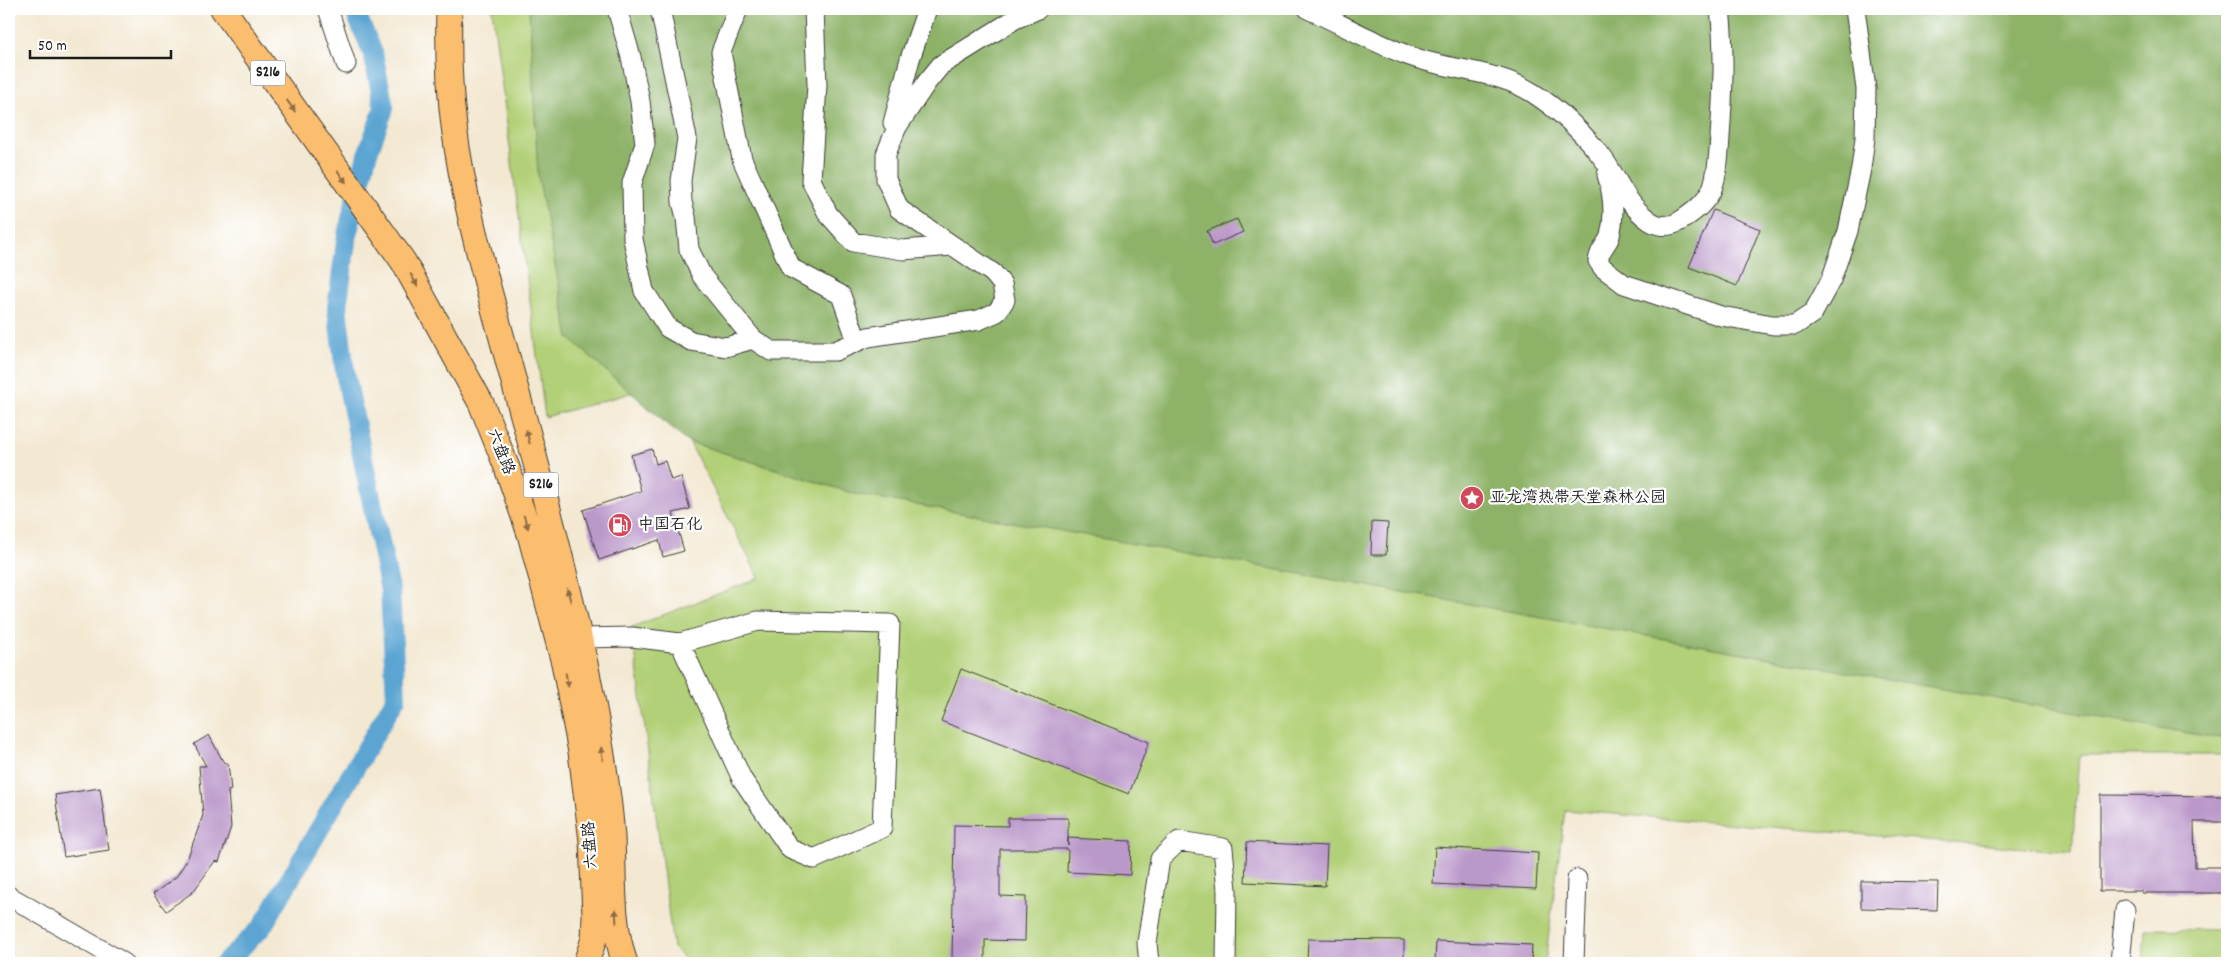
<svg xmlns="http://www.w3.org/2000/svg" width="2236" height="972" viewBox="0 0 2236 972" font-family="Dekko,'LXGW WenKai TC',sans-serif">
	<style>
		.green { fill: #b2d077; stroke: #67764a }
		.forest { fill: #8db268; stroke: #546742 }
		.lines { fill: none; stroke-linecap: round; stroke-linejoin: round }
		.canal { stroke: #5ba5d3; stroke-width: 20 }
		.building { fill: #bb98ca }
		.minor-casing { stroke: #3c3b37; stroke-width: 21 }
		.major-casing { stroke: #3c3b37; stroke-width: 27 }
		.minor { stroke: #fff; stroke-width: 19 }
		.major { stroke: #fbbd6e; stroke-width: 25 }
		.oneway { fill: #8c6c45 }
		.labels { text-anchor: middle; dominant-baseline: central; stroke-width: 4.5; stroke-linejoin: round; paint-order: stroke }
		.shield { fill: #fff; stroke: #606060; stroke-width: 1 }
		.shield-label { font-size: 15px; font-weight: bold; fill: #1c1c1c }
		.street-label { font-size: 16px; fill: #1c1c1c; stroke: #fff }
		.poi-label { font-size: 16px; fill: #1c1c1c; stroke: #fff; text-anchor: start }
	</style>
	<rect width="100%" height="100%" fill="#fff"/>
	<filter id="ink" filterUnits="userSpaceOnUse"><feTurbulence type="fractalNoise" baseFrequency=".02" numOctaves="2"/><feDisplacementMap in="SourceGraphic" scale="10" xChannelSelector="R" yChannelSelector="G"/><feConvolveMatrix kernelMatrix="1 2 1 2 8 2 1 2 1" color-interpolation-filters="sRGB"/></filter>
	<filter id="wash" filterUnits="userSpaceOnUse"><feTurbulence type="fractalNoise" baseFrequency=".0096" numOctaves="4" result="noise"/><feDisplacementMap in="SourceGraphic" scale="20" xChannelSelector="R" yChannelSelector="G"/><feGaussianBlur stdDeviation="1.12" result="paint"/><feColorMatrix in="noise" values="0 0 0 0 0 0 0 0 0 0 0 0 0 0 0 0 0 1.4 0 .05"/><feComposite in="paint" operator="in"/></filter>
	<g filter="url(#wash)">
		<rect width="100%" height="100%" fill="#f3e8d1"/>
		<path class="green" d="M492,9H2227V755H2079L2072,852L1565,810L1545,963H690L673,948L632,627L759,578L660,385L545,417Z
			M2145,929L2227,930V963H2143Z"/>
		<path class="forest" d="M529,9H2227V740L855,494L686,441L569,338L538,175Z"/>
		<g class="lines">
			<path class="canal" d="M225,963L262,927L396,698L390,590L345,372L337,308L347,235L367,155L384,108L373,53L354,9"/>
		</g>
		<g id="blocks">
			<path class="building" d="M1713,210L1760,229L1737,286L1689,267Z
				M1237,219L1243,232L1213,245L1207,231Z
				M652,449L656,464L665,461L671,480L681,477L690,509L673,513L684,551L663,557L659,540L599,560L583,510L641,491L631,455Z
				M1372,522L1388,523L1386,555H1371Z
				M961,669L1149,742L1129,794L941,721Z
				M209,735L224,763H228L231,790L228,791L231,827L219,862L215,861L193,892L166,911L153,894L176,877L187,860L203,815L199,766H206L194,744Z
				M100,788L109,850L64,857L55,795Z
				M2100,795L2227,796V822H2194L2195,867H2227V893H2142V891H2100Z
				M1008,818H1068V846V838L1131,841L1130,875L1067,872L1068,849H1000V896L1026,897L1025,941L985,940V963H952L954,825L1008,826Z
				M1247,842L1327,846L1325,886L1245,882Z
				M1435,847L1538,853L1536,889L1433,884Z
				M1861,881L1938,882L1937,910L1861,908Z
				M1308,939L1404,940V963H1307Z
				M1436,941L1532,945L1531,963H1435Z"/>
		</g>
	</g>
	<g filter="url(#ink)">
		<use href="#blocks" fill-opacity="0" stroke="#3c3b37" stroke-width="1"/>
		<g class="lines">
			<g class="minor-casing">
				<path id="minor" d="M328,9L346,64
					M617,9L631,57L640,101L645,144L632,183L633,239L644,291L668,328L691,341L726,347L753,339
					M660,9L687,138L681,181L682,202L686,217L689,249L702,276L753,339L771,351H835L868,337L979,320L997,312L1005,300L1002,284L993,273L899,209L886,179V154L897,127L927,82L941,65L1015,19L1038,9
					M738,9L721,52L742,159L791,268L841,295L857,341
					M814,9L817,85L811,180L828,214L853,242L903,250L952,246
					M1308,9C1341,24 1373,42 1407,55C1448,71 1495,69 1533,93C1558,109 1583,133 1602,157C1617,177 1626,203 1646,218C1656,227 1669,228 1680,221C1693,213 1706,203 1712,189C1718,173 1719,153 1720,137C1723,94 1725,51 1720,9
					M893,123L910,59L927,9
					M1607,175C1613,194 1615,216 1610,236C1607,246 1600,247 1598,261L1603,268L1624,284L1721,316L1773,325H1795L1813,313L1831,280L1848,231L1861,169L1865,138L1866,89L1855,9
					M579,638L632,637L680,643L742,779L790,849L814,859L882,828L890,624L758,621L680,643
					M9,896L124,963
					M1149,963L1147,943L1160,859L1179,841L1223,848L1227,890L1226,963
					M1574,963L1577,879
					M2120,963L2125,910"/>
			</g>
			<g class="major-casing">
				<path id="major" d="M223,9L403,261L481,403L506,465L530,534L564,663L581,752L592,841L595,916L594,939L586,963
					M449,9C448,48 449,87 454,126C464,206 488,286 509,364C537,466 565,569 587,673C598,727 608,782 612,837C614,879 611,924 625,963"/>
			</g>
			<use href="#minor" class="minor"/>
			<use href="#major" class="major"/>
		</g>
		<defs><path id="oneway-solid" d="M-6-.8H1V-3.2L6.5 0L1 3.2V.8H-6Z" transform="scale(1.25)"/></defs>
		<g class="oneway">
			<use href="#oneway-solid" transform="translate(291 106) rotate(55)"/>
			<use href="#oneway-solid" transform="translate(342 177) rotate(54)"/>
			<use href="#oneway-solid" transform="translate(414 280) rotate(61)"/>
			<use href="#oneway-solid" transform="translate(528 437) rotate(-104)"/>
			<use href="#oneway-solid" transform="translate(526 522) rotate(71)"/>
			<use href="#oneway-solid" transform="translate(569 595) rotate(-104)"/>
			<use href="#oneway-solid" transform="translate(567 680) rotate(79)"/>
			<use href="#oneway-solid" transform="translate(602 754) rotate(-97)"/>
			<use href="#oneway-solid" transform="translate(616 916) rotate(-93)"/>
		</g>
	</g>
	<defs>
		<g id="sight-disc" transform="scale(1.25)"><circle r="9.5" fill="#d1495b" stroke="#fff"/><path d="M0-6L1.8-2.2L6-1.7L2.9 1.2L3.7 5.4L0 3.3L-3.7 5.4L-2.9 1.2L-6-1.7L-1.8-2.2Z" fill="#fff"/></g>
		<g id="fuel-disc" transform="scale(1.25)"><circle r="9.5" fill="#d1495b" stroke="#fff"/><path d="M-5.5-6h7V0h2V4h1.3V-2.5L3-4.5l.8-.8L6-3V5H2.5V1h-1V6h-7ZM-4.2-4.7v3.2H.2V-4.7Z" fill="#fff"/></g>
	</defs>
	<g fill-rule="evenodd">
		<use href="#sight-disc" x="1472" y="498"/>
		<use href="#fuel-disc" x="620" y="525"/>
	</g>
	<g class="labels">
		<g class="shield">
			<rect x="250.5" y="60.5" width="35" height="25" rx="4"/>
			<rect x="523.5" y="472.5" width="35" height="25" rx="4"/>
		</g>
		<g class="shield-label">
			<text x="268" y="73">S216</text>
			<text x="541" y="485">S216</text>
		</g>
		<g class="street-label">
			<text transform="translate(500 452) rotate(68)">六盘路</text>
			<text transform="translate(591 845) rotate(-94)">六盘路</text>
		</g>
		<g class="poi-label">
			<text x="1490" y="498">亚龙湾热带天堂森林公园</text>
			<text x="638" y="525">中国石化</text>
		</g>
	</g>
	<rect width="2236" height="972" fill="none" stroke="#fff" stroke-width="30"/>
	<path d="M30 50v8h141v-8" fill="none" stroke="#1c1c1c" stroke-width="2.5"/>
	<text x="38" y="50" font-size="15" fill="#1c1c1c" stroke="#ffffff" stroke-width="4" paint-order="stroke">50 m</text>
</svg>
